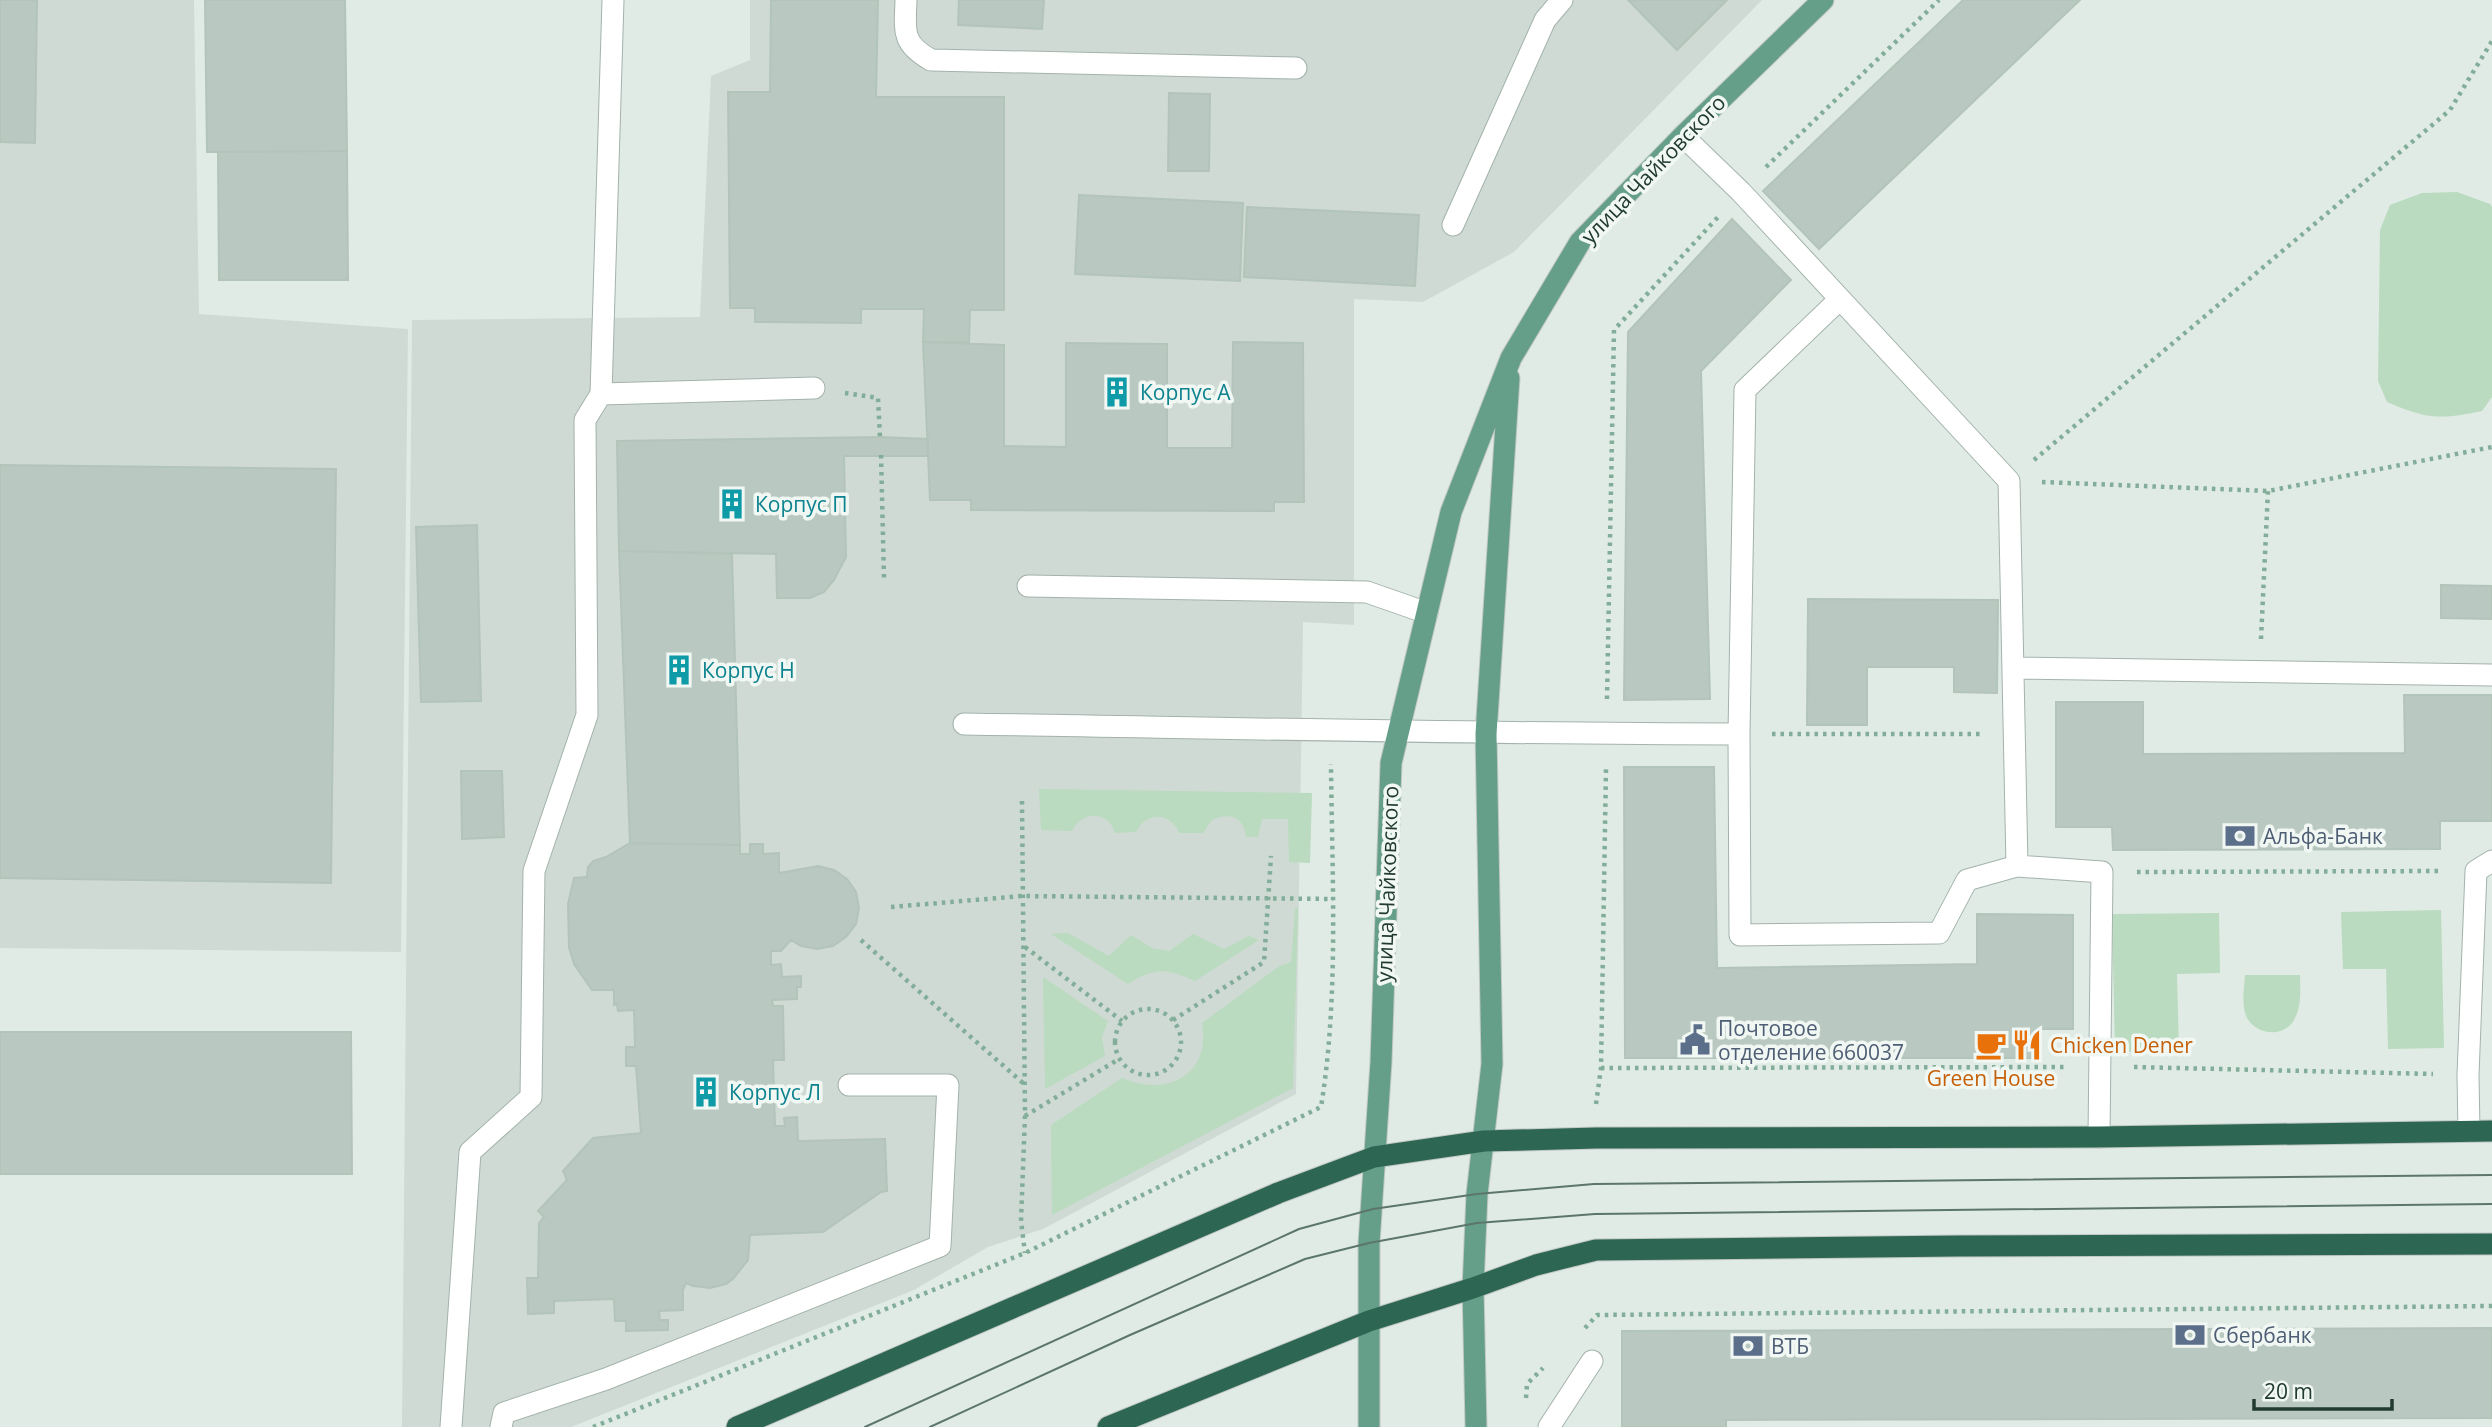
<svg xmlns="http://www.w3.org/2000/svg" width="2492" height="1427" viewBox="0 0 2492 1427" font-family="'Open Sans',sans-serif">
	<style>
		.built { fill: #cfdad4 }
		.green { fill: #badbbf }
		.building { fill: #b9c8c0; stroke: #b3c4bb; stroke-width: 2 }
		.lines { fill: none; stroke-linecap: round; stroke-linejoin: round }
		.minor-casing { stroke: #a3b3ab; stroke-width: 23 }
		.major-casing { stroke: #c1c8c5; stroke-width: 23 }
		.highway-casing { stroke: #c1c8c5; stroke-width: 23 }
		.path { stroke: #82ad9a; stroke-width: 4.5; stroke-dasharray: 3.5 5; stroke-linecap: butt }
		.minor { stroke: #fff; stroke-width: 21 }
		.major { stroke: #669f89; stroke-width: 21 }
		.highway { stroke: #2e6654; stroke-width: 21 }
		.tram { stroke: #5c766c; stroke-width: 2 }
		.labels { text-anchor: middle; dominant-baseline: central; stroke-width: 7; stroke-linejoin: round; paint-order: stroke }
		.street-label { font-size: 21px; fill: #213b31; stroke: #f1f7f3 }
		.culture-label { font-size: 21px; fill: #0d838f; stroke: #f1f7f3; text-anchor: start }
		.service-label { font-size: 21px; fill: #4e5e75; stroke: #f1f7f3; text-anchor: start }
		.food-label { font-size: 21px; fill: #c56008; stroke: #f1f7f3; text-anchor: start }
	</style>
	<rect width="100%" height="100%" fill="#e0ebe5"/>
	<path class="built" d="M0,0H194L199,314L408,329L401,952L0,948Z
		M750,0H1762L1514,252L1423,302L1354,299V625L1303,622L1296,1094L1043,1229L988,1247L914,1290L571,1427H402L412,320L700,317L711,76L750,60Z"/>
	<path class="green" d="M2457,192L2490,204L2492,207V397L2482,411C2440,420 2426,419 2387,402L2378,381L2380,230L2390,205L2422,193Z
		M1039,789L1312,793L1310,863L1289,862L1288,819H1262L1258,837H1246C1244,817 1229,812 1212,820L1203,833H1179C1171,812 1146,811 1136,832L1115,833C1108,810 1082,811 1072,831L1041,830Z
		M1298,908L1293,1088L1052,1215L1051,1125L1122,1078C1167,1097 1211,1076 1202,1023L1278,967L1291,962L1295,909Z
		M2441,910L2444,1048L2388,1049L2386,969H2343L2341,912Z
		M2219,913L2220,973L2177,974L2179,1051L2115,1052L2112,914Z
		M1068,933L1109,956L1131,935L1152,948L1169,951L1193,934L1224,949L1249,936L1259,940L1195,981C1167,968 1155,967 1128,984L1051,934Z
		M2245,975H2300C2300,990 2302,1004 2295,1018C2286,1038 2257,1036 2247,1018C2241,1006 2244,988 2245,975Z
		M1043,977L1108,1021L1102,1037L1105,1056L1045,1089Z"/>
	<path class="building" d="M0,0H37L35,143L0,142Z
		M205,0H345L347,151L207,152Z
		M771,0H878L876,97H1004V310H970L969,342H923L924,309H861V323L755,322V308H730L728,92H770Z
		M959,0H1044L1042,29L958,25Z
		M1628,0H1727L1677,50Z
		M1963,0H2080L1819,249L1763,191Z
		M1169,93L1210,94L1209,171H1168Z
		M347,151L348,280H219L218,152Z
		M1079,195L1243,203L1240,281L1075,274Z
		M1247,207L1419,215L1415,286L1244,277Z
		M1732,219L1791,280L1701,371L1710,699L1624,700L1628,332Z
		M923,342L1004,345V446L1066,447V343L1167,344V448H1232L1233,342L1303,343L1304,502H1274V511L971,510V500H930Z
		M880,437L928,439V456H844L846,557L834,580L824,592L810,598H777L776,554L619,551L617,441Z
		M0,465L336,469L331,883L0,878Z
		M477,525L481,701L421,702L416,527Z
		M619,551L732,554L740,845L630,843Z
		M2441,585L2492,586V619L2441,618Z
		M1808,599L1998,600L1997,693L1954,692V667H1867V725H1807Z
		M2404,695H2492V821H2440V849L2113,850L2112,827H2056V702H2143V754L2405,753Z
		M1624,767H1714L1717,968L1977,964V914L2073,915V1029H2036V1058H1625Z
		M461,771H502L504,837L462,839Z
		M630,843L740,845V854H750V844H763V854L779,853V873L818,866L834,870L847,879L856,892L859,908L856,924L846,937L833,946L817,949L801,946L791,940L781,951H771V965L781,964L782,977L801,976V987H797V999L772,1000L773,1006H783L784,1060H773L775,1126H785L784,1118L797,1117L798,1141L885,1139L887,1191L881,1192L823,1232L750,1235L748,1260L733,1279L726,1284L710,1288L693,1286L686,1283L683,1290V1310L659,1311L660,1320H668V1330L626,1331V1321H615L614,1299L554,1301V1313L528,1314L527,1278H538L539,1223L544,1217L538,1211L567,1180L563,1171L593,1138L641,1133L636,1066H626V1047H635L634,1010L618,1011L617,1004L614,1005V990H592L574,964L569,947L568,904L574,878L587,877L588,867L593,861L606,857Z
		M0,1032H351L352,1174H0Z
		M2492,1328V1418L1726,1420V1427H1622V1331Z"/>
	<g class="lines">
		<g class="minor-casing">
			<path id="minor" d="M906,0C905,31 901,43 931,60L1296,68
				M1683,136L1741,192L2009,481L2017,866L2102,872L2099,1137
				M1453,225L1545,20L1562,0
				M1840,299L1745,390L1739,734L1740,935L1939,933L1967,880L2017,866
				M601,394L613,0
				M1028,586L1367,592L1427,613
				M2013,668L2492,675
				M964,724C1223,728 1481,734 1739,734
				M2469,1131L2468,1075L2476,871L2492,861
				M451,1427L470,1152L531,1097L534,871L587,715L585,420L601,394L814,388
				M501,1427L504,1413L606,1379L940,1246L948,1085H849
				M1549,1427L1592,1361"/>
		</g>
		<g class="major-casing">
			<path id="major" d="M1369,1427V1243L1381,1062L1391,763L1451,512L1511,358L1580,242L1683,136L1823,0
				M1476,1427L1473,1288L1477,1194L1492,1064L1486,734L1509,378"/>
		</g>
		<g class="highway-casing">
			<path id="highway" d="M737,1427L1278,1193L1374,1157L1484,1141L1596,1138L2099,1137L2492,1131
				M1108,1427L1369,1321L1473,1288L1536,1265L1596,1250L1957,1246L2492,1244"/>
		</g>
		<path class="path" d="M1766,167L1939,0
			M845,393L878,398L880,437
			M881,455L884,578
			M2034,460L2450,110L2492,41
			M2042,482L2268,491L2492,447
			M2261,639L2268,491
			M1607,699L1614,330L1719,216
			M1772,734H1980
			M1022,801L1025,1116L1021,1221L1025,1253
			M2137,872L2443,871
			M891,907L1022,896L1333,899
			M861,940L1023,1083
			M1025,947L1122,1021
			M1115 1042a33 33 0 1 1 66 0a33 33 0 1 1-66 0Z
			M1173,1020L1264,962L1271,856
			M2134,1067L2433,1074
			M1601,1068L2066,1067
			M1596,1104L1601,1068L1606,767
			M1025,1116L1119,1059
			M1585,1328L1597,1315L2492,1306
			M1526,1398L1527,1384L1543,1368
			M593,1427L1025,1253L1321,1107C1339,997 1332,876 1331,764"/>
		<use href="#minor" class="minor"/>
		<use href="#major" class="major"/>
		<use href="#highway" class="highway"/>
		<path class="tram" d="M865,1427L1299,1229L1373,1209L1477,1194L1594,1184L2492,1175
			M930,1427L1130,1335L1305,1259L1369,1243L1477,1223L1595,1214L2492,1204"/>
	</g>
	<defs>
		<g id="building-bare" transform="scale(2.415)"><path d="M-4-6H4V6H1V3H-1V6H-4ZM-2.5-4.3h1.7v1.8h-1.7ZM.8-4.3h1.7v1.8H.8ZM-2.5-1h1.7V.8h-1.7ZM.8-1h1.7V.8H.8Z" fill="#0f9aa8" stroke="#f1f7f3" stroke-width="2.5" paint-order="stroke"/></g>
		<g id="bank-bare" transform="scale(2.415)"><path d="M-6-4H6V4H-6ZM0-2.3a2.3 2.3 0 1 0 0 4.6a2.3 2.3 0 1 0 0-4.6Z" fill="#5c6f8a" stroke="#f1f7f3" stroke-width="2.5" paint-order="stroke"/></g>
		<g id="civic-bare" transform="scale(2.415)"><path d="M-.6-6.5H3V-4.5H.6V-3L4-1V1h2V6H-6V1h2V-1L-.6-3ZM-1.2 2.5V6h2.4V2.5Z" fill="#5c6f8a" stroke="#f1f7f3" stroke-width="2.5" paint-order="stroke"/></g>
		<g id="cafe-bare" transform="scale(2.415)"><path d="M-5.5-4.5H6V0H3Q3 3.5 0 3.5H-2.5Q-5.5 3.5-5.5 0ZM3-3.2v2h1.7v-2ZM-6 4.5H4V6H-6Z" fill="#e8710a" stroke="#f1f7f3" stroke-width="2.5" paint-order="stroke"/></g>
		<g id="restaurant-bare" transform="scale(2.415)"><path d="M-5-6h1v4h1v-4h1v4h1v-4h1v5L-1.5 .5V6h-2V.5L-5-1ZM5-6V6H3V1.5H1.5Q1.5-4 5-6Z" fill="#e8710a" stroke="#f1f7f3" stroke-width="2.5" paint-order="stroke"/></g>
	</defs>
	<g fill-rule="evenodd">
		<use href="#building-bare" x="1117" y="392"/>
		<use href="#building-bare" x="732" y="504"/>
		<use href="#building-bare" x="679" y="670"/>
		<use href="#bank-bare" x="2240" y="836"/>
		<use href="#civic-bare" x="1695" y="1040"/>
		<use href="#cafe-bare" x="1991" y="1045"/>
		<use href="#restaurant-bare" x="2027" y="1045"/>
		<use href="#building-bare" x="706" y="1092"/>
		<use href="#bank-bare" x="2190" y="1335"/>
		<use href="#bank-bare" x="1748" y="1346"/>
	</g>
	<g class="labels">
		<g class="street-label">
			<text transform="translate(1653 169) rotate(-46)">улица Чайковского</text>
			<text transform="translate(1387 884) rotate(-88)">улица Чайковского</text>
		</g>
		<g class="culture-label">
			<text x="1140" y="392">Корпус А</text>
			<text x="755" y="504">Корпус П</text>
			<text x="702" y="670">Корпус Н</text>
			<text x="729" y="1092">Корпус Л</text>
		</g>
		<g class="service-label">
			<text x="2263" y="836">Альфа-Банк</text>
			<text x="1718" y="1028">Почтовое<tspan x="1718" dy="24">отделение 660037</tspan></text>
			<text x="2213" y="1335">Сбербанк</text>
			<text x="1771" y="1346">ВТБ</text>
		</g>
		<g class="food-label">
			<text x="2050" y="1045">Chicken Dener</text>
			<text x="1991" y="1078" text-anchor="middle">Green House</text>
		</g>
	</g>
	<path d="M2254 1399v10h138v-10" fill="none" stroke="#213b31" stroke-width="3.5"/>
	<text x="2264" y="1399" font-size="21" fill="#213b31" stroke="#f1f7f3" stroke-width="5" paint-order="stroke">20 m</text>
</svg>
